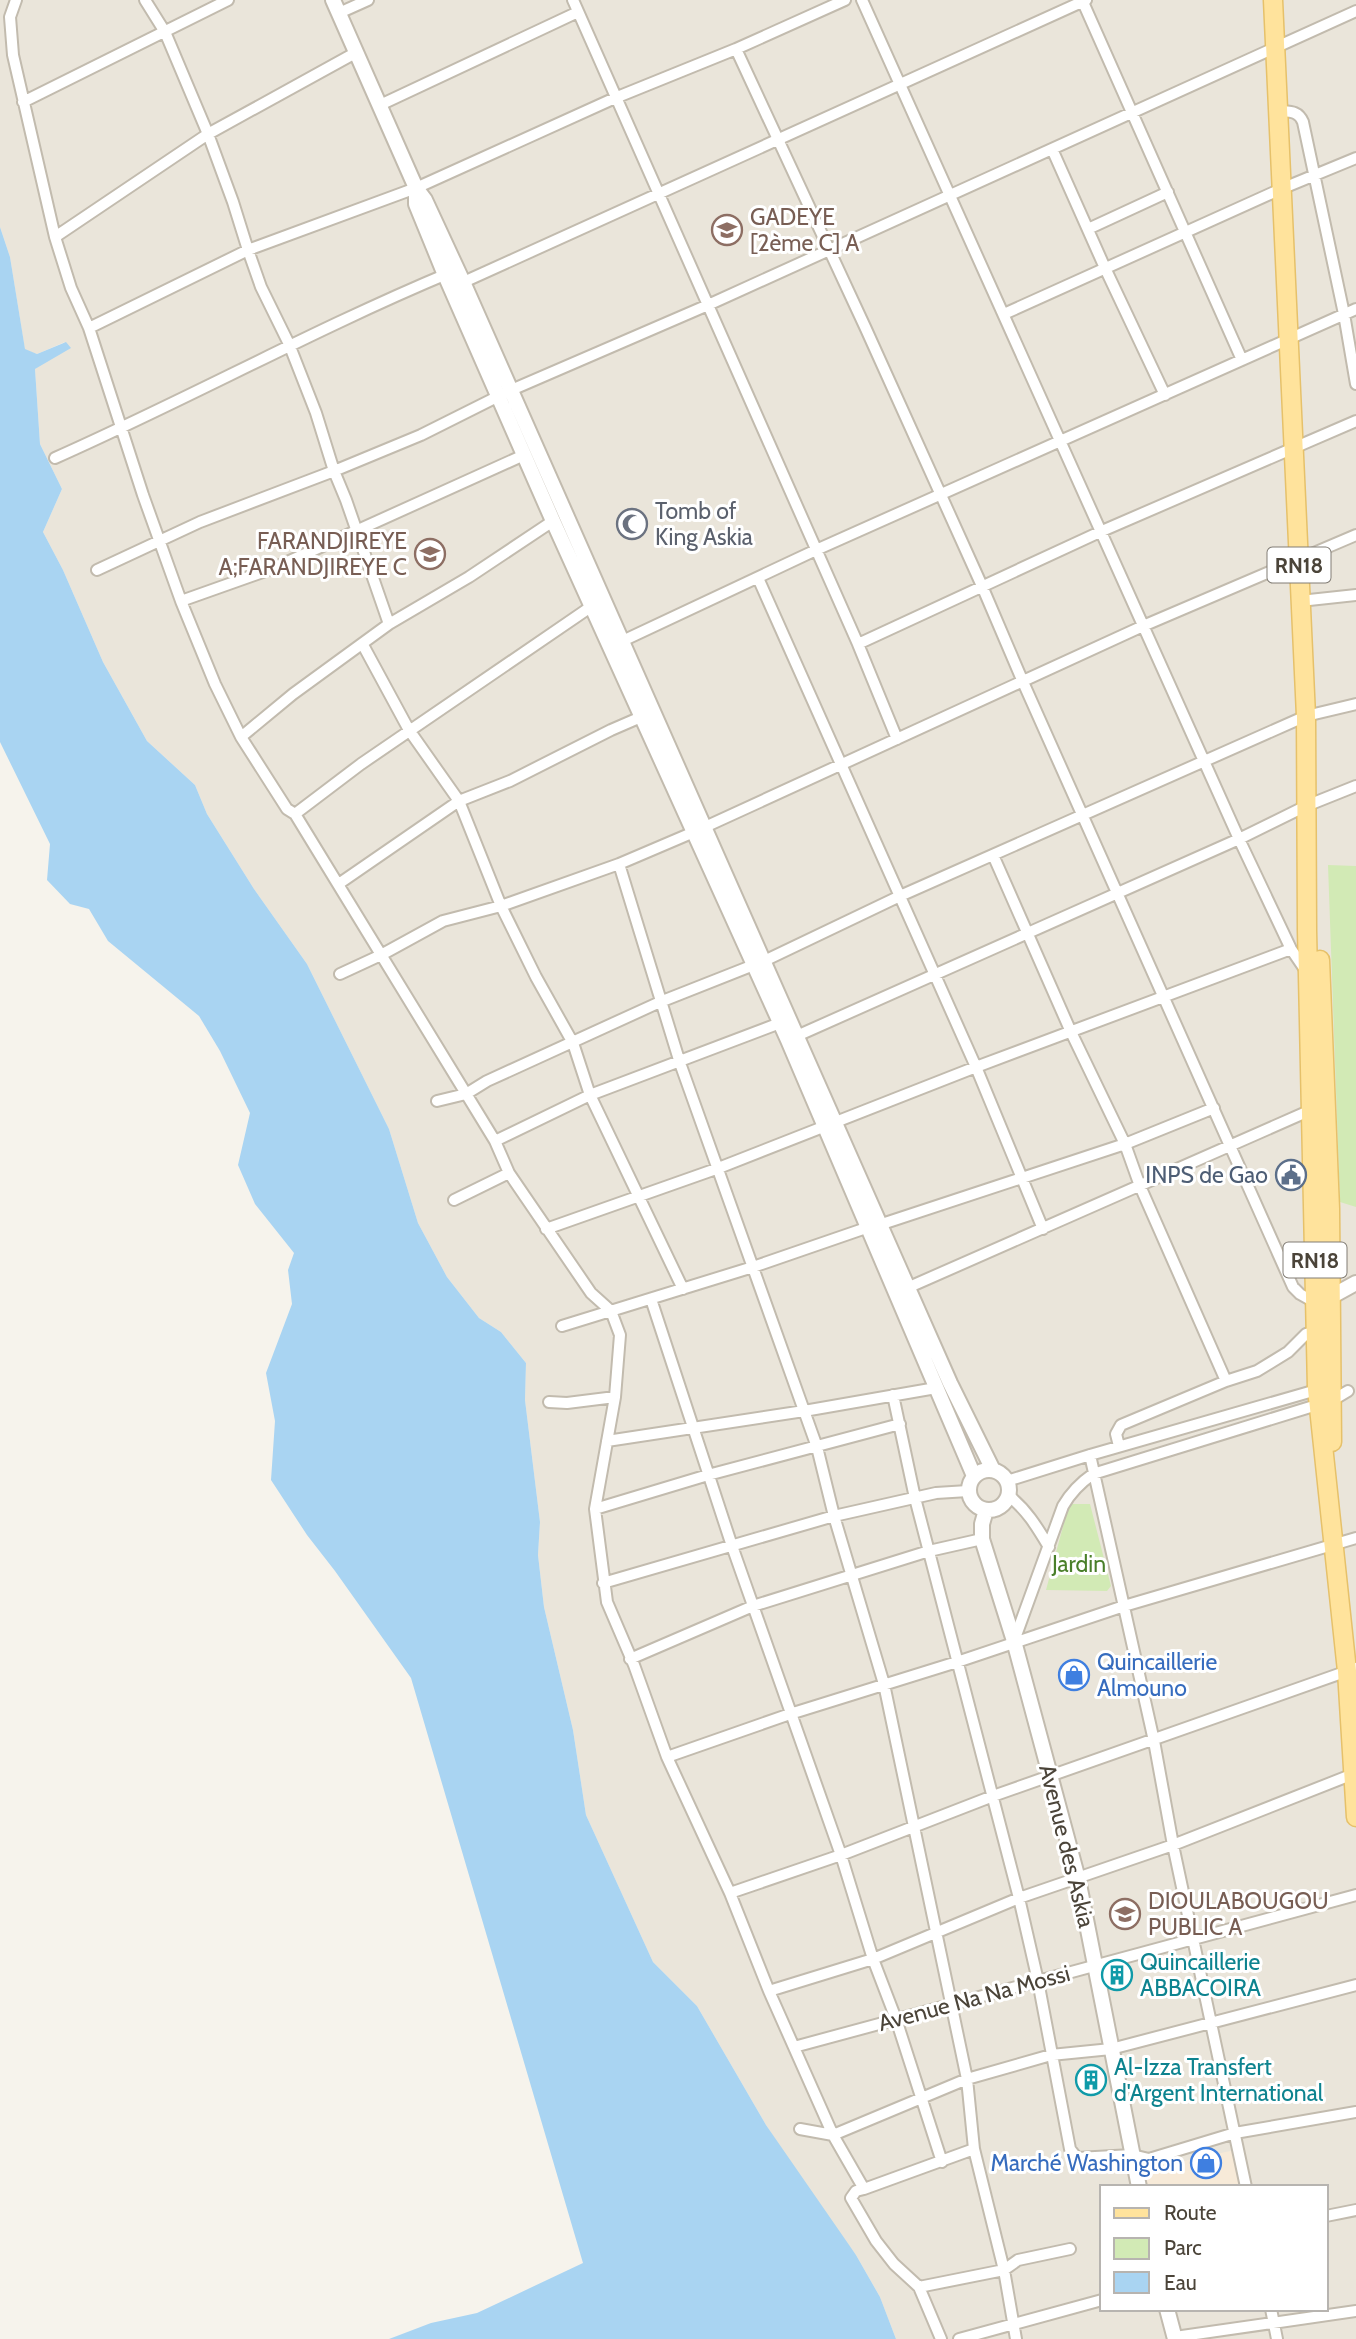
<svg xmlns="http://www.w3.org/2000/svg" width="1356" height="2339" viewBox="0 0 1356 2339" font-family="Cabin,sans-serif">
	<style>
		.residential { fill: #eae5da; fill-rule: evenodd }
		.commercial { fill: #f7ead8 }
		.green { fill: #d2eab5 }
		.water { fill: #a9d4f2 }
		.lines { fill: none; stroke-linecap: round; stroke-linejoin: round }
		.minor-casing { stroke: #c2bbae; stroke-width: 14 }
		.tertiary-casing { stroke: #c2bbae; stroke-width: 18 }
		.primary-casing { stroke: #e6c16a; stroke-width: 21 }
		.minor { stroke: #fff; stroke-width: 10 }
		.tertiary { stroke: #fff; stroke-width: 14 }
		.primary { stroke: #ffe39c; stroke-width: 18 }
		.labels { text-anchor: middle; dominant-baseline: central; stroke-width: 6; stroke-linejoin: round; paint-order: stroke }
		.shield { fill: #fff; stroke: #817c74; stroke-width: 2 }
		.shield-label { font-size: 21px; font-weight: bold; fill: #4b4439 }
		.education-label { font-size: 23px; fill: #785e54; stroke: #fff; text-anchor: start }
		.worship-label { font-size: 23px; fill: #5b616d; stroke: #fff; text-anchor: start }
		.service-label { font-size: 23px; fill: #4e5e75; stroke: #fff; text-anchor: end }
		.park-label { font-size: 23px; fill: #4a7f2a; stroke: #fff }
		.shop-label { font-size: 23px; fill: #366cbe; stroke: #fff; text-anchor: start }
		.street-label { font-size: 23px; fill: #4b4439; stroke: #fff }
		.culture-label { font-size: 23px; fill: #0d838f; stroke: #fff; text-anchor: start }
	</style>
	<rect width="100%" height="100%" fill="#f6f3ec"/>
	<path class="residential" d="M0,0H1356V2339H896L880,2297L856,2255L811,2194L766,2125L697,2006L653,1962L586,1815L573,1730L544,1607L538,1555L540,1522L525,1400L526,1363L501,1332L479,1318L447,1277L418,1223L389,1129L307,964L254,889L207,814L195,785L147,741L103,662L63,570L43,532L62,489L40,444L35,369L65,342L37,354L25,350L10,257L0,227ZM1102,2187H1326V2309H1102Z"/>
	<path class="commercial" d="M1235,2150L1243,2187H1144L1141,2170Z"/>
	<path class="green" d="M1328,865L1356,866V1207L1340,1202Z
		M1069,1504H1090L1111,1586L1107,1591L1046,1590Z"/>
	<path class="water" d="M0,227L10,257L25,349L37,354L66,342L71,348L35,369L40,444L62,489L43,532L63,570L103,662L147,741L195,785L207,814L254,889L307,964L389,1129L418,1223L447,1277L479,1318L501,1332L526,1363L525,1400L540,1522L538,1555L544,1607L573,1730L586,1815L653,1962L697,2006L766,2125L856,2255L880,2297L896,2339H389L431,2323L477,2313L583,2263L411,1678L335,1571L307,1535L271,1480L275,1421L266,1373L292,1304L288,1270L294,1253L255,1204L238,1165L250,1113L220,1051L199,1016L108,941L89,909L70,904L47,880L50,844L0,742Z"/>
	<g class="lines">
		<g class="minor-casing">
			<path id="minor" d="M16,0L10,17L13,55L55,237L71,288L89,328L143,495L181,601L215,684L241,737L287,809L295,814L495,1141L509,1173L591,1293L611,1311L620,1335L615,1397L595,1509L607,1602L634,1665L667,1757L730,1893L769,1991L833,2135L864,2189L856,2191L851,2198L876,2241L894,2264L919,2287L941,2339
				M145,0L165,32L208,134L233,202L248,250L261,287L289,344L316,413L334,471L346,500L389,624
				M573,0L858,644L897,739
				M862,0L1239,839L1291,949L1306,971
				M1082,0L1242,360
				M339,13L368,0
				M736,49L866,329L982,586L1023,682L1293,1287L1300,1294L1316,1303
				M23,102L228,0
				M380,105L578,12
				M1278,111C1289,112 1298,110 1303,122L1344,314L1356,384
				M1052,149L1105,268L1165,395
				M1088,229L1168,192
				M55,237L208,134L357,52
				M457,285L1086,0
				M1004,314L1281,189L1356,158
				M89,328L248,250L416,188L615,98L736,49L845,0
				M55,458C188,399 315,329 449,273
				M97,570L200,522L334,471L421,435L509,391L708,305L1356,11
				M758,578L976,1067L1043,1229
				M181,601L274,568L524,455
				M1300,601L1356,595
				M616,644L816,550L1356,309
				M858,644L1102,531L1356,421
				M363,645L409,730L459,801L501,906L536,977L573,1043L590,1095L683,1289
				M241,737L293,694L389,624L469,577L553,521
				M295,814L361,764L592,606
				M993,855L1071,1032L1125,1144L1140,1186L1226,1381
				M619,864L680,1063L817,1447L834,1516L884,1684L967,2079L974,2149L1004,2270L1016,2339
				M340,883L459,801L510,781L611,730L641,717
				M340,974L381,955L443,921L501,906L619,864L694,832L1143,626L1356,535
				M790,1039L1239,839L1306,806L1356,786
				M437,1101L466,1094L487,1081L660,1002L764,961L900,896L1306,716L1356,704
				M495,1141L590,1095L780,1023
				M454,1200L509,1173
				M879,1225L1125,1144L1214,1108
				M546,1229L716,1169L976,1067L1291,949
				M907,1288L1311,1110
				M651,1299L732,1546L841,1855L873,1959L896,2019L942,2162
				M562,1326L753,1267L869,1227
				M893,1395L915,1498L1019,1898L1038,1981L1070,2149L1077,2158L1132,2155L1149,2159L1235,2133L1356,2112
				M549,1402L567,1403L615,1397
				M607,1441L804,1411L936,1388
				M1119,1446L1116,1434L1121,1425L1226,1381L1257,1371L1288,1352L1306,1334L1316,1331
				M1090,1455L1154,1741L1173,1845L1246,2187
				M1007,1481L1090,1455L1320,1389
				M1008,1495C1027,1510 1037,1527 1049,1547
				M595,1509L708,1475L900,1424
				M603,1583L834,1516L936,1493L968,1491
				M1014,1641L1063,1506C1071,1492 1080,1483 1093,1474L1333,1400L1348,1391
				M630,1659L753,1606L929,1551L982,1539
				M667,1757L790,1714L957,1662L1124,1606L1356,1538
				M730,1893L841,1855L993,1796L1356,1668
				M769,1991L873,1959L1019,1898L1173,1845L1356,1773
				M794,2047L1356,1895
				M800,2129L833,2135L967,2079L1051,2055L1111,2049L1356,1985
				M864,2189L974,2149
				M1326,2216L1356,2210
				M919,2287L1004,2270L1018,2260L1070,2249
				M1271,2309L1277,2339
				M1175,2337L1356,2311
				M959,2339L1102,2300"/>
		</g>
		<g class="tertiary-casing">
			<path id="tertiary" d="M333,0L416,188L425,200L463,282L950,1383L993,1470
				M416,188V204L445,275L553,521L788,1040L974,1476
				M1325,1300L1356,1283
				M969 1490a20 20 0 1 1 40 0a20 20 0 1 1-40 0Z
				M986,1510L982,1524V1539L1014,1641L1078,1879L1139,2187
				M1167,2309L1175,2339"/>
		</g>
		<g class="primary-casing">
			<path id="primary" d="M1273,0L1306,716L1307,930L1317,1389L1347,1671L1356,1817
				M1320,960L1330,1209L1332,1442"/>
		</g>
		<use href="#minor" class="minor"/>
		<use href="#tertiary" class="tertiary"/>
		<use href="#primary" class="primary"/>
	</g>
	<defs>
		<g id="school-ring" transform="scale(1.575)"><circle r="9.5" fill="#fff" stroke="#8d6e63" stroke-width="1.5"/><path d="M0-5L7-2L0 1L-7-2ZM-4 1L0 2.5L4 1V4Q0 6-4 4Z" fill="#8d6e63"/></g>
		<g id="mosque-ring" transform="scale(1.575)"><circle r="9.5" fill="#fff" stroke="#6b7280" stroke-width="1.5"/><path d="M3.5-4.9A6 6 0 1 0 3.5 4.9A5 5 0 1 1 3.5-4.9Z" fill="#6b7280"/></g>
		<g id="civic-ring" transform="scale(1.575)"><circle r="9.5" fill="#fff" stroke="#5c6f8a" stroke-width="1.5"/><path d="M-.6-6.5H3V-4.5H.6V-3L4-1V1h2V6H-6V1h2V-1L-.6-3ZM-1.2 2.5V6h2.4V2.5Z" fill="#5c6f8a"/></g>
		<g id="shop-ring" transform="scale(1.575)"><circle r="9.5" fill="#fff" stroke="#3f7fe0" stroke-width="1.5"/><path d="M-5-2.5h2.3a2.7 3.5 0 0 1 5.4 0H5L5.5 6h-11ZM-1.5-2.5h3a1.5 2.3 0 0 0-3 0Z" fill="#3f7fe0"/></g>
		<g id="building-ring" transform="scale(1.575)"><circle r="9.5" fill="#fff" stroke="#0f9aa8" stroke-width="1.5"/><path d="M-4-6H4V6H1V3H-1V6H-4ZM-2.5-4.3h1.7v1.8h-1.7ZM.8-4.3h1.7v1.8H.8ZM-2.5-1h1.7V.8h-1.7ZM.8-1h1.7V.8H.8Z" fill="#0f9aa8"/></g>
	</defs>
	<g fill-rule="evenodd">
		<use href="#school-ring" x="727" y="230"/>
		<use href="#mosque-ring" x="632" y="524"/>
		<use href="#school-ring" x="430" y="554"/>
		<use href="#civic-ring" x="1291" y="1175"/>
		<use href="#shop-ring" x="1074" y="1675"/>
		<use href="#school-ring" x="1125" y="1914"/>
		<use href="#building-ring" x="1117" y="1975"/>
		<use href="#building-ring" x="1091" y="2080"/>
		<use href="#shop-ring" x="1206" y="2163"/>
	</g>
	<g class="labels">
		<g class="shield">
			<rect x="1267.5" y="547.5" width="63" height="35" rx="5"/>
			<rect x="1283.5" y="1242.5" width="63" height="35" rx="5"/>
		</g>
		<g class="shield-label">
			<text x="1299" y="565">RN18</text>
			<text x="1315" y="1260">RN18</text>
		</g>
		<g class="education-label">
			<text x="750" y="217">GADEYE<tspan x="750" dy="26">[2ème C] A</tspan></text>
			<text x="407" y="541" text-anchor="end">FARANDJIREYE<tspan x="407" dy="26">A;FARANDJIREYE C</tspan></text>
			<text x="1148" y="1901">DIOULABOUGOU<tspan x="1148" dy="26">PUBLIC A</tspan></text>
		</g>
		<g class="worship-label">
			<text x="655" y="511">Tomb of<tspan x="655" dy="26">King Askia</tspan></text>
		</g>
		<g class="service-label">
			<text x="1268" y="1175">INPS de Gao</text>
		</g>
		<g class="park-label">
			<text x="1079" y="1564">Jardin</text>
		</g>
		<g class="shop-label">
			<text x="1097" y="1662">Quincaillerie<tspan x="1097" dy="26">Almouno</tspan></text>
			<text x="1183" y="2163" text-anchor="end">Marché Washington</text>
		</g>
		<g class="street-label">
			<text transform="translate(1067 1846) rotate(76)">Avenue des Askia</text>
			<text transform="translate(974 1998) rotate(-15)">Avenue Na Na Mossi</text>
		</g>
		<g class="culture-label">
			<text x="1140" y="1962">Quincaillerie<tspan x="1140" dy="26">ABBACOIRA</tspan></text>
			<text x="1114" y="2067">Al-Izza Transfert<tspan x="1114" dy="26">d'Argent International</tspan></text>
		</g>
	</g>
	<rect x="1100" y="2185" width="228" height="126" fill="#ffffff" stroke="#b7b4b0" stroke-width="2"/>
	<rect x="1114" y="2208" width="35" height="10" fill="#ffe39c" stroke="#b7b4b0" stroke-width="2"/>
	<text x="1164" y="2220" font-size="21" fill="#4b4439">Route</text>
	<rect x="1114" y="2238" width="35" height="21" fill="#d2eab5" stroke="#b7b4b0" stroke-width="2"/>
	<text x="1164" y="2255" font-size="21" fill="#4b4439">Parc</text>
	<rect x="1114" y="2272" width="35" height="21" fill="#a9d4f2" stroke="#b7b4b0" stroke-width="2"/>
	<text x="1164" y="2290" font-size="21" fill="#4b4439">Eau</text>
</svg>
